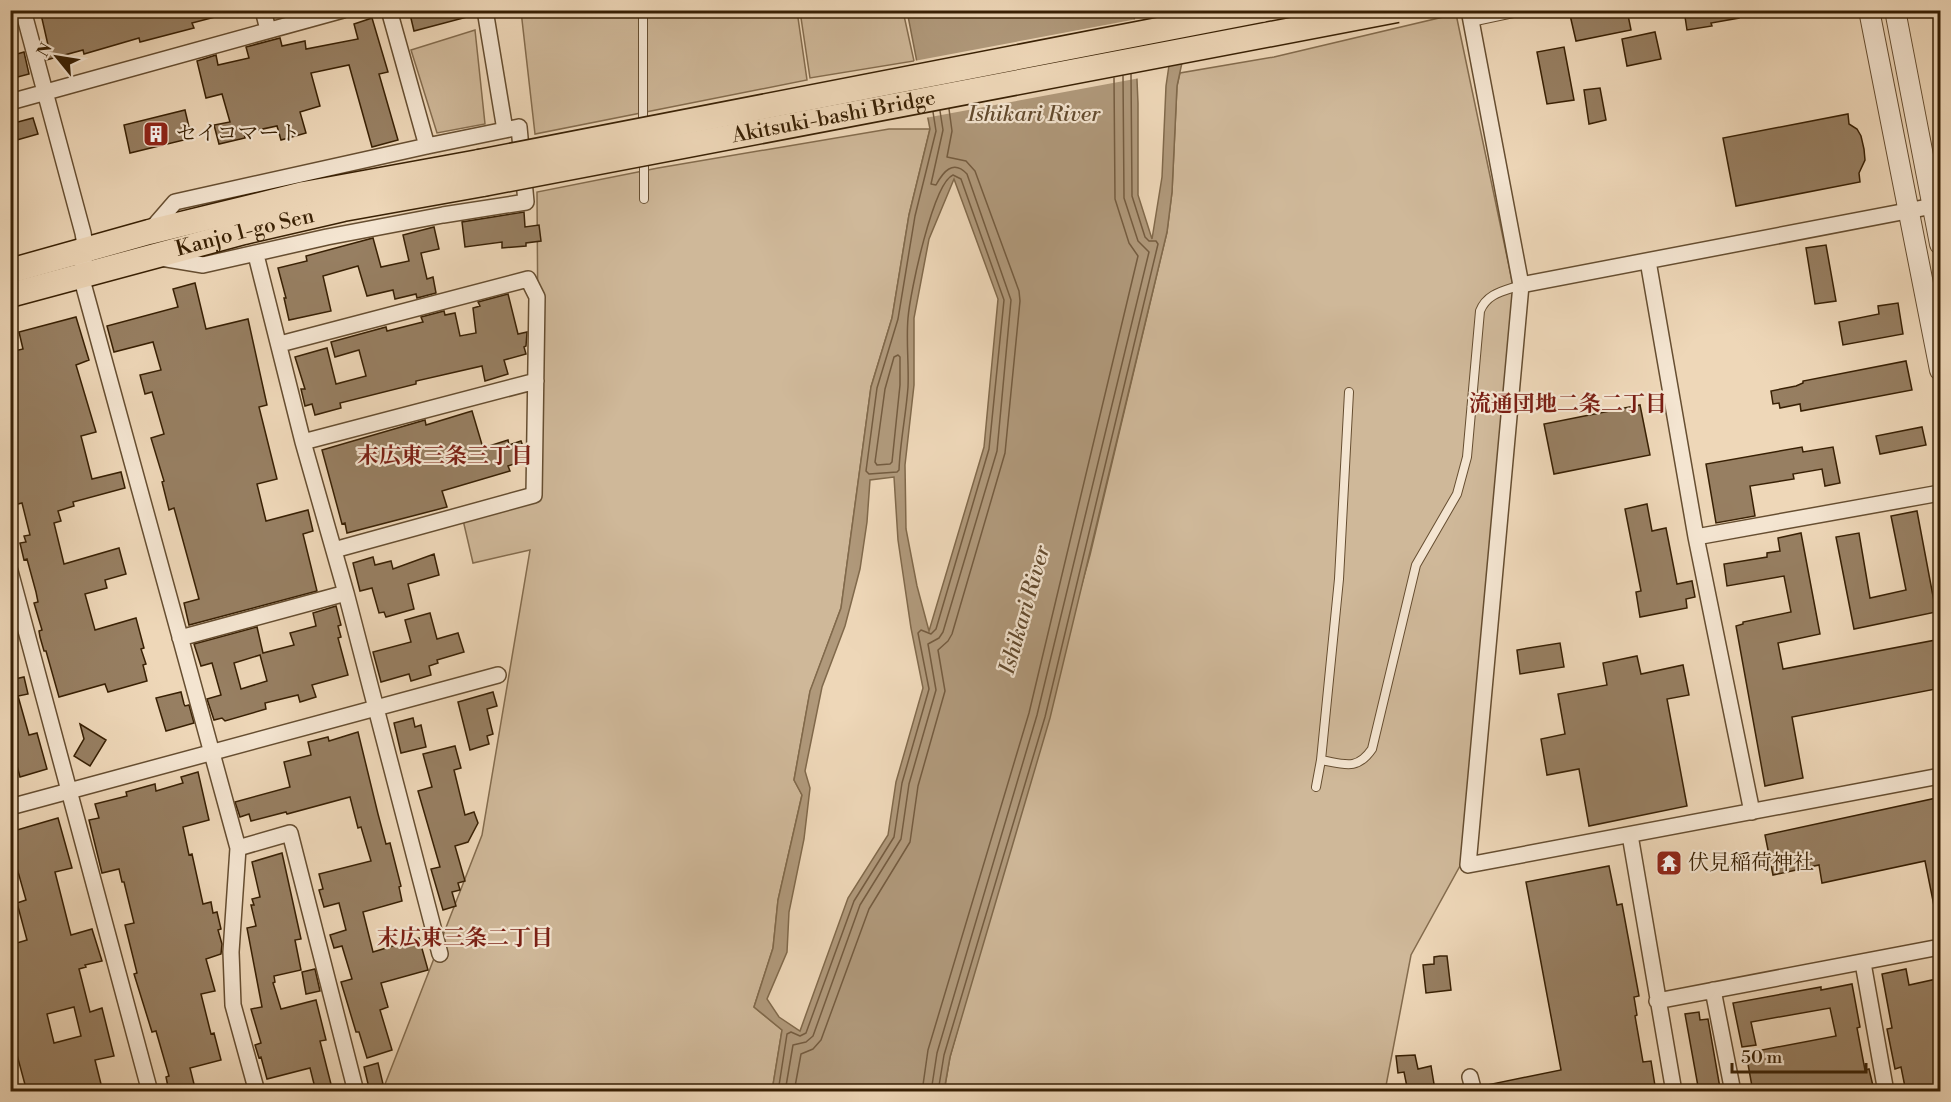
<svg xmlns="http://www.w3.org/2000/svg" width="1951" height="1102" viewBox="0 0 1951 1102" font-family="'Libre Bodoni','Noto Serif JP',serif">
	<style>
		.green { fill: #cfb899; stroke: #846c4e; stroke-width: 1.5 }
		.water { fill: #b0997b; stroke: #80694b; stroke-width: 1.5; fill-rule: evenodd }
		.pier { fill: #eed7b8 }
		.lines { fill: none; stroke-linecap: round; stroke-linejoin: round }
		.shore { stroke: #745c40; stroke-width: 1.5 }
		.building { fill: #977f62; stroke: #382004; stroke-width: 1.5; fill-rule: evenodd }
		.service-casing { stroke: #664e31; stroke-width: 10 }
		.minor-casing { stroke: #664e31; stroke-width: 18 }
		.tertiary-casing { stroke: #664e31; stroke-width: 22 }
		.primary-casing { stroke: #382004; stroke-width: 27 }
		.service { stroke: #f4e5d1; stroke-width: 8 }
		.minor { stroke: #f4e5d1; stroke-width: 15 }
		.tertiary { stroke: #f4e5d1; stroke-width: 20 }
		.primary { stroke: #eed7b8; stroke-width: 24 }
		.primary-bridge-casing { stroke: #382004; stroke-width: 27; stroke-linecap: butt }
		.primary-bridge { stroke: #eed7b8; stroke-width: 24 }
		.labels { text-anchor: middle; dominant-baseline: central; stroke-width: 4.5; stroke-linejoin: round; paint-order: stroke }
		.street-label { font-size: 21px; fill: #382004; stroke: #f4e5d1 }
		.poi-label { font-size: 21px; fill: #382004; stroke: #f4e5d1; text-anchor: start }
		.water-label { font-size: 22px; font-style: italic; fill: #624a2e; stroke: #f4e5d1 }
		.neighbourhood-label { font-size: 22px; font-weight: bold; fill: #7a1f14; stroke: #f4e5d1 }
	</style>
	<rect width="100%" height="100%" fill="#eed7b8"/>
	<filter id="stains"><feTurbulence type="fractalNoise" baseFrequency=".00333" numOctaves="4"/><feColorMatrix values="0 0 0 0 .2 0 0 0 0 .09 0 0 0 0 .02 0 0 0 .5 -.17"/></filter>
	<radialGradient id="worn" r=".72"><stop offset=".6" stop-color="#630" stop-opacity="0"/><stop offset="1" stop-color="#630" stop-opacity=".3"/></radialGradient>
	<path class="green" d="M521,11H797L807,80L535,134Z
		M800,11H903L914,61L810,78Z
		M1456,14L1514,290L1461,864L1411,955L1385,1091L944,1092L950,1057L1090,555L1167,232L1172,192L1177,86L1180,73L1274,57Z
		M475,30L485,124L437,133L411,50Z
		M889,129H930L909,215L892,318L871,387L841,608L810,692L794,780L802,795L778,900L773,948L754,1007L782,1030L772,1091L382,1092L482,835L530,550L473,563L463,520L539,496L537,192L658,168Z"/>
	<path class="water" d="M907,11H1134L1138,103V195L1152,239L1162,177L1166,86L1177,11H1193L1177,86L1172,192L1167,232L1050,718L950,1057L944,1091H772L782,1030L754,1007L773,948L778,900L802,795L794,780L810,691L841,608L871,387L892,318L909,215L930,129ZM954,179L998,299L984,447L929,631L917,586L906,529L905,465L914,385V318L929,239ZM894,477L898,540L911,628L923,688L896,782L888,835L848,898L800,1031L779,1017L767,999L787,952L789,912L804,839L810,788L805,771L822,687L845,626L860,569L867,522L870,480Z"/>
	<path class="pier" d="M1137,19L1140,78L925,118L914,61Z"/>
	<g class="lines">
		<path class="shore" d="M898,355L900,357V385L892,462L890,464L877,465L875,462L885,389L894,357Z
			M778,1092L787,1034L791,1032L800,1036L806,1033L854,901L894,837L902,783L929,689L918,633L921,630L931,634L936,629L989,449L1004,300L961,179L953,175C933,183 910,293 908,318C906,341 909,364 908,387C906,415 900,442 899,470L897,472L869,474L866,471L877,388L898,319L915,216L936,131L933,112
			M785,1092L793,1045L806,1042L813,1036L860,905L901,839L909,784L936,690L928,644L939,638L943,632L997,451L1011,300L967,174C953,159 943,172 936,185L931,184L943,130L940,111
			M794,1092L801,1054L813,1049L821,1040L869,909L910,842L918,786L945,691L938,650L948,641L952,634L1005,453L1020,301L1019,291L975,171L966,161L947,157L952,131L949,109
			M922,1092L928,1050L1029,713L1138,256L1129,243L1115,199L1114,78
			M931,1092L937,1053L1037,715L1149,252L1138,241L1124,198L1123,76
			M938,1092L944,1055L1045,717L1158,244L1156,241H1149L1145,237L1132,196L1131,74"/>
	</g>
	<path class="building" d="M40,10H223V15L192,23L194,28L140,42L139,38L84,54L83,50L46,60L43,46L48,45Z
		M409,10H471V16L414,31Z
		M1593,10H1627L1631,30L1576,41L1570,15Z
		M1684,10H1739V18L1711,23L1712,26L1687,30Z
		M372,18L388,72L379,74L398,140L372,147L349,65L311,73L320,106L300,112L306,133L281,140L277,126L244,133L245,138L219,144L214,125L230,122L222,94L206,98L197,61L216,55L218,65L249,58L246,47L280,38L282,46L305,41L306,49L358,39L354,24Z
		M1655,32L1661,59L1627,66L1622,39Z
		M1564,47L1574,100L1547,104L1537,52Z
		M24,52L29,74L10,79V56Z
		M1600,88L1606,120L1589,124L1584,90Z
		M185,110L189,127L186,128L188,139L130,153L124,125Z
		M1848,114L1849,124L1857,129L1861,136L1864,149L1865,160L1859,173L1860,182L1736,206L1723,138Z
		M33,118L38,134L10,142V124Z
		M524,212L525,227L539,225L541,241L526,243V246L502,248V242L465,247L462,222Z
		M434,227L439,249L421,253L427,279L433,277L436,293L417,298L416,294L395,299L393,290L367,296L358,266L323,276L331,311L289,320L284,298H286L278,268L307,261L306,256L373,238L381,267L409,261L403,235Z
		M1826,245L1836,301L1815,304L1806,248Z
		M195,283L206,329L248,319L267,405L259,407L277,479L257,484L266,521L308,510L313,531L303,534L317,591L189,625L184,603L199,599L174,508L169,510L162,482L164,481L151,438L164,434L152,392L145,394L140,375L161,370L153,342L114,352L107,326L178,307L173,289Z
		M508,294L518,334L527,332L526,346L524,347L526,354L504,360L508,374L485,381L482,366L416,381V384L340,403L341,408L315,415L312,404L305,406L301,389H305L295,357L327,348L336,384L366,376L359,350L335,357L331,342L386,327L387,331L423,322L421,317L444,311L445,315L455,313L460,336L476,333L473,308L480,306L478,302Z
		M1898,303L1903,334L1843,345L1839,322L1879,314L1878,306Z
		M76,317L89,360L76,365L96,432L81,436L92,479L121,472L125,488L73,502L74,506L58,511L61,521L54,523L64,564L119,548L126,574L105,580L107,588L85,594L95,630L136,618L144,648L141,649L146,664L143,665L147,681L108,692L105,684L59,697L46,651H44L40,637L39,631L42,630L34,603L38,602L36,592L27,559L24,560L20,543L26,542L24,536L30,535L22,503L10,506V352L23,349L19,332Z
		M1906,361L1912,390L1801,411L1800,404L1780,408L1779,403L1773,404L1771,391L1796,386L1803,383V381Z
		M1640,405L1650,455L1554,474L1544,424Z
		M472,411L483,448L508,440L509,445L521,441L525,452V460L508,466L510,471L442,491L447,507L347,533L345,523L342,524L322,450L425,420L426,425Z
		M1922,427L1926,445L1880,454L1876,436Z
		M1802,447L1803,452L1833,447L1840,483L1825,486L1822,469L1793,474L1794,479L1750,486L1755,516L1716,523L1706,464Z
		M1647,504L1652,531L1666,528L1677,584L1692,581L1695,597L1686,599L1687,608L1640,617L1636,592L1641,591L1625,509Z
		M1917,511L1936,612L1854,629L1836,537L1859,533L1870,598L1906,590L1891,516Z
		M1801,533L1820,634L1778,643L1783,669L1941,639V688L1792,717L1803,778L1765,786L1736,626L1743,624V622L1791,612L1784,576L1727,586L1724,564L1767,557V553L1780,551L1778,538Z
		M434,554L439,575L408,584L414,609L386,617L384,612L379,613L372,588L360,591L353,563L373,557L375,565L391,561L393,569Z
		M336,606L341,625L338,626L341,637L338,638L348,675L312,685L316,697L300,702L298,695L265,703L266,709L225,721L222,718L214,720L207,699L221,695L212,663L201,666L194,644L257,627L263,653L294,645L290,633L316,626L313,613ZM260,655L267,681L241,689L234,663Z
		M430,613L437,639L458,633L464,652L437,660L438,663L429,666L431,675L411,681L409,674L381,682L373,652L411,642L405,620Z
		M1560,643L1564,667L1520,674L1517,650Z
		M1637,656L1641,674L1683,665L1689,695L1667,699L1687,806L1589,826L1579,769L1547,775L1541,739L1565,734L1558,694L1607,685L1603,663Z
		M24,677L28,694L18,696L29,735L37,733L47,769L20,777L10,740V680Z
		M181,692L184,704L185,706L189,705L194,723L166,731L156,698Z
		M493,692L497,706L487,709L493,734L487,736L489,744L470,750L458,702Z
		M413,718L415,727L421,725L426,747L401,753L394,723Z
		M80,724L106,740L90,766L74,756L84,739Z
		M358,732L378,814L386,844L390,843L401,886L399,887L402,901L363,912L373,952L419,938L428,970L381,983L388,1007L380,1010L392,1050L367,1058L359,1032H356L341,982L352,979L342,946L334,948L330,935L346,930L339,903L324,907L319,890L323,889L319,874L371,861L361,827L358,828L350,797L287,814L286,812L251,821L249,814L240,817L235,802L290,787L284,762L311,755L308,742L328,737L329,741Z
		M455,746L461,768L454,770L465,815L474,812L478,823L468,842L455,846L465,881L458,883L460,890L452,892L456,906L443,910L431,869L440,867L418,791L432,787L423,754Z
		M198,772L209,820L183,827L189,855L192,854L203,904L211,902L213,913L217,912L221,929L218,930L222,944L221,954L206,959L215,991L201,994L211,1034L214,1033L221,1060L190,1068L196,1092H169L166,1077L169,1076L156,1031L152,1032L134,974L137,973L125,925L134,923L124,882H122L119,869L102,873L89,820L99,818L95,804L127,796L126,792L155,784L156,791L183,783L181,777Z
		M1941,797V905L1934,906L1925,861L1822,883L1819,865L1773,875L1765,835Z
		M58,818L72,868L55,872L71,935L92,929L102,961L85,965L86,967L79,969L90,1012L102,1008L114,1056L95,1060L103,1092H27L10,1029V945L27,940L17,903L26,900L15,861L10,862V832ZM74,1007L81,1036L54,1043L47,1014Z
		M282,853L301,939L295,940L301,970L274,976L275,982L273,983L281,1009L316,1000L326,1040L320,1041L333,1092H316L310,1068L267,1079L261,1057L259,1058L255,1045L261,1043L251,1009L262,1007L247,928L256,926L251,905H254L252,899L260,897L252,862Z
		M1609,866L1617,905L1622,904L1639,996L1634,997L1637,1015L1635,1016L1643,1062L1651,1061L1656,1092H1487V1085L1561,1070L1526,882Z
		M1440,956H1447L1451,990L1426,993L1423,965L1434,964V957Z
		M315,969L320,991L306,994L302,972Z
		M1906,969L1909,985L1941,978V1092H1906L1901,1067L1895,1069L1887,1029L1892,1028L1882,974Z
		M1852,984L1860,1027L1857,1028L1865,1070L1869,1069L1873,1086L1846,1092H1753L1746,1053L1836,1036L1830,1008L1751,1022L1756,1045L1742,1047L1733,1003L1821,987V990Z
		M1699,1012L1700,1020L1708,1019L1720,1088L1701,1092H1699L1685,1014Z
		M1415,1055L1418,1069L1431,1066L1435,1090L1408,1092L1404,1072L1398,1073L1396,1056Z
		M378,1063L383,1084L369,1088L364,1067Z"/>
	<g class="lines">
		<g class="service-casing">
			<path id="service" d="M643,10V126
				M1471,22L1528,10
				M644,156V199
				M1321,760C1344,764 1357,771 1372,749L1416,565L1457,494L1467,457L1480,311C1487,293 1504,291 1521,285
				M1316,787L1321,760L1339,579L1349,392"/>
		</g>
		<g class="minor-casing">
			<path id="minor" d="M23,10L83,233L86,251L81,276L238,848L231,952L233,1005L257,1092
				M263,10L268,30
				M389,10L427,146
				M1469,10L1521,285L1468,865L1940,776
				M10,102L343,10
				M149,232L175,202L427,146L505,130L485,10
				M256,255L303,442L346,593L440,954
				M161,258L203,265L327,237L443,215L526,202L519,127L505,130
				M1648,261L1696,537L1752,812
				M1521,285L1933,206
				M280,344L528,279L537,297L534,495L334,550
				M303,442L536,381
				M1696,537L1940,493
				M10,571L150,1092
				M180,638L346,593
				M10,807L498,675
				M1630,835L1674,1092
				M238,848L290,833L356,1092
				M1863,963L1886,1092
				M1713,990L1733,1092
				M1657,1001L1940,947
				M1470,1077L1474,1092"/>
		</g>
		<g class="tertiary-casing">
			<path id="tertiary" d="M1869,10L1940,370
				M1895,10L1940,244"/>
		</g>
		<g class="primary-casing">
			<g id="primary">
				<path d="M10,271L149,232L304,194L479,162"/>
				<path id="s1" d="M10,295L244,232L343,209L483,184"/>
			</g>
		</g>
		<use href="#service" class="service"/>
		<use href="#minor" class="minor"/>
		<use href="#tertiary" class="tertiary"/>
		<use href="#primary" class="primary"/>
		<g class="primary-bridge-casing">
			<g id="primary-bridge">
				<path d="M479,162L1261,10"/>
				<path id="s2" d="M483,184L1397,10"/>
			</g>
		</g>
		<use href="#primary-bridge" class="primary-bridge"/>
	</g>
	<defs>
		<g id="building-square" transform="scale(1.35)"><rect x="-9" y="-9" width="18" height="18" rx="4" fill="#8f2418" stroke="#f4e5d1"/><path d="M-4-6H4V6H1V3H-1V6H-4ZM-2.5-4.3h1.7v1.8h-1.7ZM.8-4.3h1.7v1.8H.8ZM-2.5-1h1.7V.8h-1.7ZM.8-1h1.7V.8H.8Z" fill="#fff"/></g>
		<g id="temple-square" transform="scale(1.35)"><rect x="-9" y="-9" width="18" height="18" rx="4" fill="#8f2418" stroke="#f4e5d1"/><path d="M0-6L5-2H3V0L6.5 2.5H4V6H1.5V3h-3V6H-4V2.5H-6.5L-3 0V-2H-5Z" fill="#fff"/></g>
	</defs>
	<g fill-rule="evenodd">
		<use href="#building-square" x="156" y="134"/>
		<use href="#temple-square" x="1669" y="863"/>
	</g>
	<g class="labels">
		<g class="street-label">
			<text stroke="none"><textPath href="#s2" startOffset="357">Akitsuki-bashi Bridge</textPath></text>
			<text stroke="none"><textPath href="#s1" startOffset="243">Kanjo 1-go Sen</textPath></text>
		</g>
		<g class="poi-label">
			<text x="176" y="134">セイコマート</text>
			<text x="1688" y="863">伏見稲荷神社</text>
		</g>
		<g class="water-label">
			<text x="1034" y="114">Ishikari River</text>
			<text transform="translate(1025 610) rotate(-74)">Ishikari River</text>
		</g>
		<g class="neighbourhood-label">
			<text x="1568" y="404">流通団地二条二丁目</text>
			<text x="445" y="456">末広東三条三丁目</text>
			<text x="465" y="938">末広東三条二丁目</text>
		</g>
	</g>
	<rect width="1951" height="1102" fill="none" stroke="#eed7b8" stroke-width="36"/>
	<rect x="12" y="12" width="1927" height="1078" fill="none" stroke="#382004" stroke-width="3"/>
	<rect x="18" y="18" width="1915" height="1066" fill="none" stroke="#382004" stroke-width="1.5"/>
	<g transform="translate(57 57) rotate(300)" stroke="#f4e5d1" stroke-width="4.5" paint-order="stroke">
	<path d="M0-4.5L10 22L0 15L-10 22Z" fill="#382004"/>
	<text y="-9" font-size="16" font-weight="bold" text-anchor="middle" fill="#382004">N</text>
	</g>
	<path d="M1732 1063v9h134v-9" fill="none" stroke="#382004" stroke-width="3"/>
	<text x="1741" y="1063" font-size="18" fill="#382004" stroke="#f4e5d1" stroke-width="4.5" paint-order="stroke">50 m</text>
	<rect width="100%" height="100%" filter="url(#stains)"/>
	<rect width="100%" height="100%" fill="url(#worn)"/>
</svg>
